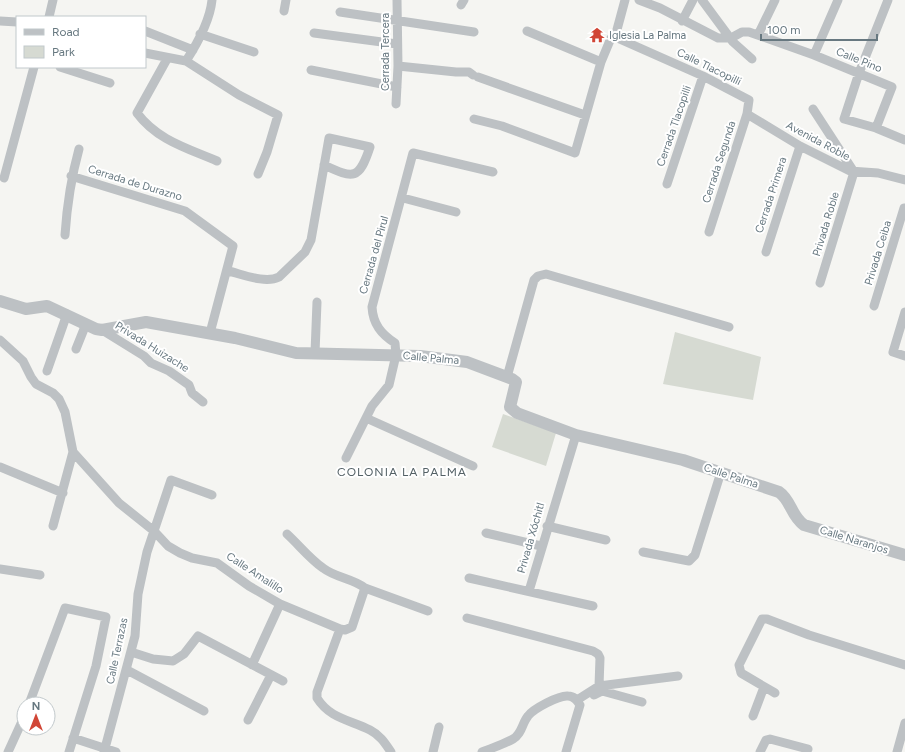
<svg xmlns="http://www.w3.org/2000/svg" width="905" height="752" viewBox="0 0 905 752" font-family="Figtree,sans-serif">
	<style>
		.green { fill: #d6dad2 }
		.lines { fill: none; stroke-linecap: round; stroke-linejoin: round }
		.minor { stroke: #bdc1c4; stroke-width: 9 }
		.tertiary { stroke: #bdc1c4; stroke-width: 12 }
		.labels { text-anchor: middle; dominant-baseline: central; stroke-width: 4; stroke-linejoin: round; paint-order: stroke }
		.poi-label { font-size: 11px; fill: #677880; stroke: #fff; text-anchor: start }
		.street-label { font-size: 11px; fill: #677880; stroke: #fff }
		.neighbourhood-label { font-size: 12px; letter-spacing: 1px; fill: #546166; stroke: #fff }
	</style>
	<rect width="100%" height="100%" fill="#f5f5f2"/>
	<path class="green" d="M675,332L761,357L753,400L663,384Z
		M503,414L556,433L546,466L492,447Z"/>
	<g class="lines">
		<path class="minor" d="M639,0L660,8L718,38H731L742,32H749L814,55L892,87L876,128
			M702,0L733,42L752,59
			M888,0L859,73L844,119L876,128L905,140
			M461,5L464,0
			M284,11L286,0
			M340,12L474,32
			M49,17L53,0
			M0,21L17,22
			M682,21L693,0
			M145,31L193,50
			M527,31L601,62
			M314,33L397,44
			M200,34L254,52
			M758,35L775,0
			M615,37L703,76L749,100L747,114L709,232
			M145,53L186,61L239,95L278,115L267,152L258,174
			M814,55L838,0
			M167,59L137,113C157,140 187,148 217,161
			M186,61C197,44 210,20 212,0
			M398,66L456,72H469L473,75
			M60,67L110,83
			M311,70L397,87
			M478,77L585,115
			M396,104L398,66L397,0
			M813,109L854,172L820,283
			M747,114L800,146L850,171L878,173L905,180
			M474,119L502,126L575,153L601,62L611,38L615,37L625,0
			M71,176L185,211L233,246L210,333
			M4,178L34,67
			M667,184L703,76
			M403,198L456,212
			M65,235C67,205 71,178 79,149
			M766,252L800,146
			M228,271C242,274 265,284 279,277L305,252L311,240L329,138L370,147C359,180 354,179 324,165
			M874,306L904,208
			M905,312L893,352L905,356
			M102,330L144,356L151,363L169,371L189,385L192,393L203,402
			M0,340L23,361L31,377L36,384L53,393L59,399L65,412L73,452L119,503L154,531L168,546L180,553L192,558L217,563L249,586L280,604L340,629L345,630L352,627L365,588
			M76,349L86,324
			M315,353L317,302
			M47,371L67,314
			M507,377L534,280L538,276L546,274L729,327
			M366,418L473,466
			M346,458L372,406L389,385L396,355L395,343C381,334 373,324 372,307L413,153L493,172
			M0,467L63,493
			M53,526L73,452
			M547,526L606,540
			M486,533L541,546
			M287,534C299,545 310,559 323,568C336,578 352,578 365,588L428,611
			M643,552L689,561L695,555L721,472
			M0,569L40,575
			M469,578L593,606
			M529,591L576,435
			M467,618L593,651L598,654L600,658L599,686L577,700
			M340,629L317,692V698C330,719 351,720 370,730C380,735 385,743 391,752
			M131,652L153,659L173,661L184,654L198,636L283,681
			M252,665L280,604
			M127,670L204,711
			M599,686L678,676
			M775,693L741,673L739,665L762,619H767L809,635L905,665
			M594,695L602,691L642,702
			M29,704L65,608L106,617L96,666L69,752
			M753,716L764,687
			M248,720L271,675
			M73,738L116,752
			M8,752L24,717
			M104,752L135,636L138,594L147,552L171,480L212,495
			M433,752L439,727
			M482,752C492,748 504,744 513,739C522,734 522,723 528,716C533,709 559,695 568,696C574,696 577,700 580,705L566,752
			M760,752L766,740L770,739L808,749
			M897,752L905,723"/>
		<path class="tertiary" d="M0,301L26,309L47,306L96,329L102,330L146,322L235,338L296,353L420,356L467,362L512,379L516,382L510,407L517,413L576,435L683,460L779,492C791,500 791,516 804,525L905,555"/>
	</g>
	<defs>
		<g id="temple-bare" transform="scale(1.2)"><path d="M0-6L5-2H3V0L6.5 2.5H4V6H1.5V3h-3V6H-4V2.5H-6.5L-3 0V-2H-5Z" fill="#d14636" stroke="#fff" stroke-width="2.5" paint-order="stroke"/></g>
	</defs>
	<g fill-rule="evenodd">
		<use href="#temple-bare" x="597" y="35"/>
	</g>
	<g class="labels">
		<g class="poi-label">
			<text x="609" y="35">Iglesia La Palma</text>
		</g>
		<g class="street-label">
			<text transform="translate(385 52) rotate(-90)">Cerrada Tercera</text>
			<text transform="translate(859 60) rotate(22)">Calle Pino</text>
			<text transform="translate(709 67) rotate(26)">Calle Tlacopilli</text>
			<text transform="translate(674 126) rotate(-71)">Cerrada Tlacopilli</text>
			<text transform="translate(818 141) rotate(28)">Avenida Roble</text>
			<text transform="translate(719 162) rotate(-72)">Cerrada Segunda</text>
			<text transform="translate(135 183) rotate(17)">Cerrada de Durazno</text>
			<text transform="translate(771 195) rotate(-72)">Cerrada Primera</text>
			<text transform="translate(826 224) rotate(-73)">Privada Roble</text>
			<text transform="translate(878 253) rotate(-73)">Privada Ceiba</text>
			<text transform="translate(374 255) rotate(-74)">Cerrada del Pirul</text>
			<text transform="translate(152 347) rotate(32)">Privada Huizache</text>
			<text transform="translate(431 358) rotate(5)">Calle Palma</text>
			<text transform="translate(731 476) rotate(18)">Calle Palma</text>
			<text transform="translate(531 538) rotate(-74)">Privada Xóchitl</text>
			<text transform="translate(854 540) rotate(17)">Calle Naranjos</text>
			<text transform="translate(255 573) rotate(33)">Calle Amalillo</text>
			<text transform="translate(117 651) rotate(-78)">Calle Terrazas</text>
		</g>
		<g class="neighbourhood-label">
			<text x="402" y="472">COLONIA LA PALMA</text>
		</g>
	</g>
	<rect x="16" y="16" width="130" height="52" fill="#ffffff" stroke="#c2c9cc"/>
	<rect x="24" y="29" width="20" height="6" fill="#bdc1c4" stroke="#c2c9cc"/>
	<text x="52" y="36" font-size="12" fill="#677880">Road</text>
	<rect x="24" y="46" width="20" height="12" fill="#d6dad2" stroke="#c2c9cc"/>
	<text x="52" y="56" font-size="12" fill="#677880">Park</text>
	<g transform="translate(36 716)"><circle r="19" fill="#ffffff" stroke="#c2c9cc"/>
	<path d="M0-3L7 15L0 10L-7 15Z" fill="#d14636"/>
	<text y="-6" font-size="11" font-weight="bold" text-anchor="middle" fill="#677880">N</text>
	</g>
	<path d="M761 34v6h116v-6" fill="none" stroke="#677880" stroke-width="2"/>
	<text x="767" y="34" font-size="12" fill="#677880" stroke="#ffffff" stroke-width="3" paint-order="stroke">100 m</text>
</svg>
